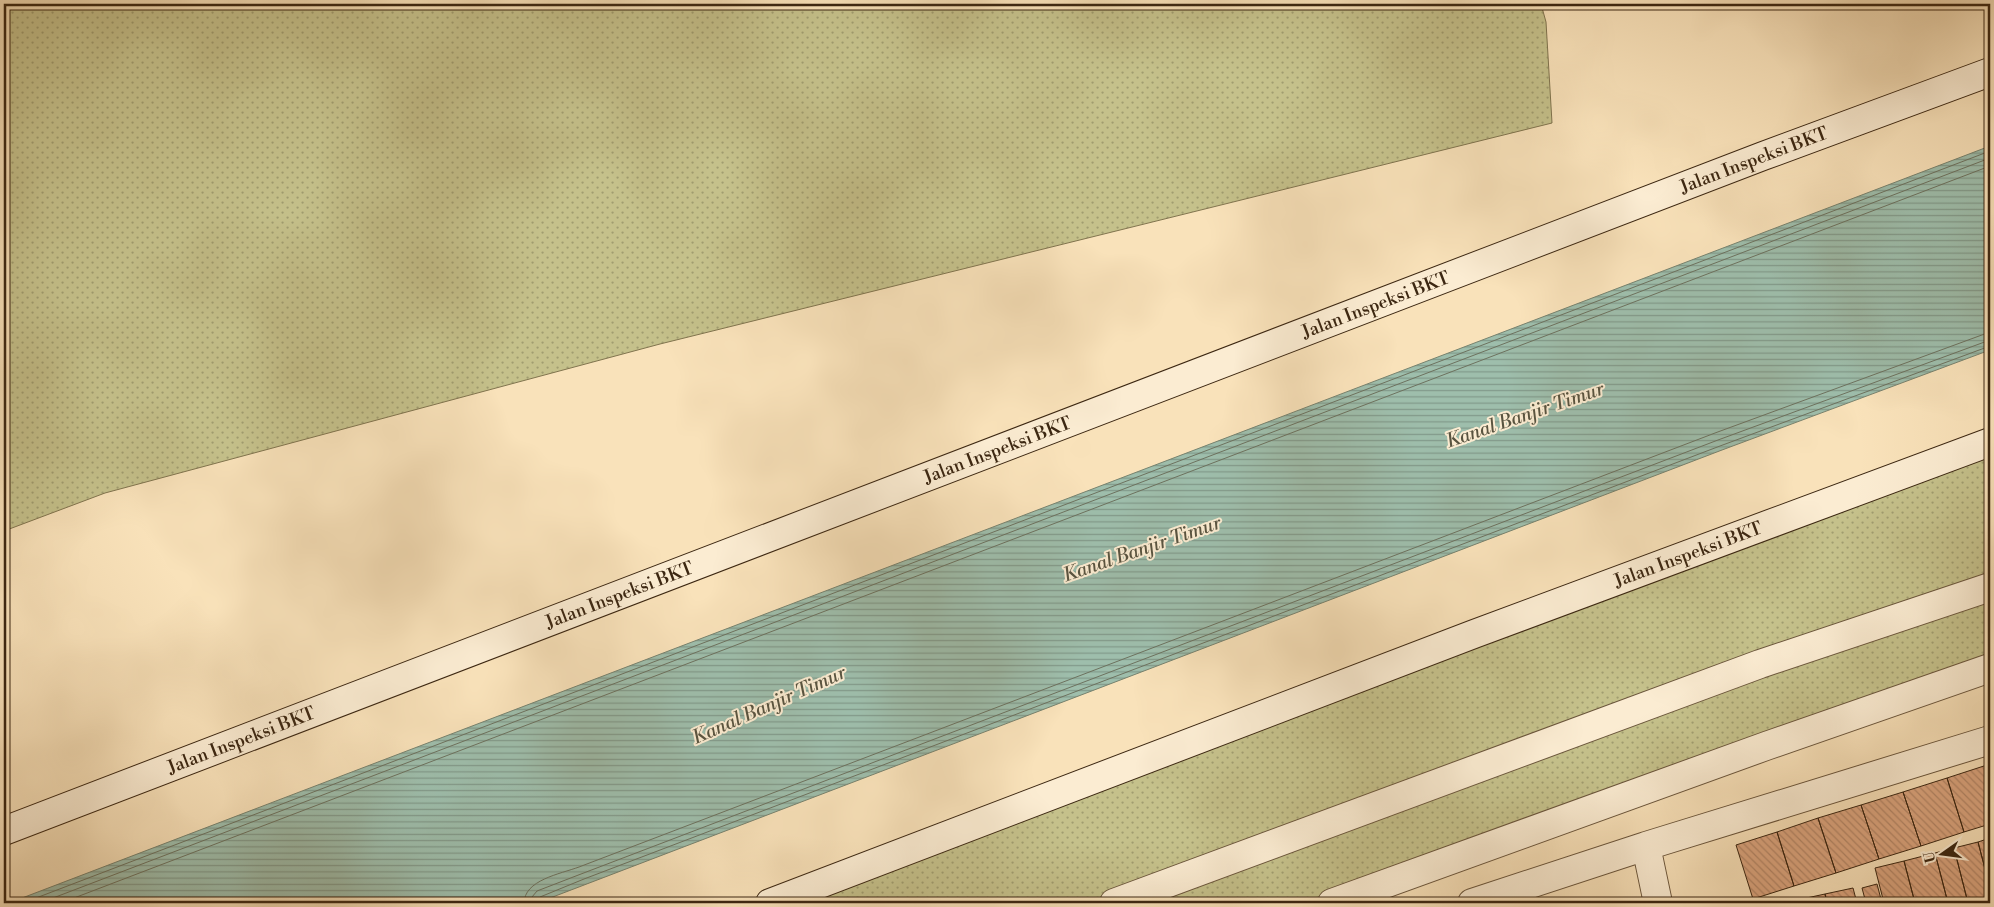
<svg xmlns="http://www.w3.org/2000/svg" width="1994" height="907" viewBox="0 0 1994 907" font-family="'Libre Bodoni',serif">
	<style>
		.grass { fill: url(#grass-dots); stroke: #80744e }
		.water { fill: url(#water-rules); stroke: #77826e }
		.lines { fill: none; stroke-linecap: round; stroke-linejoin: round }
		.shore { stroke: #6d725f; stroke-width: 1 }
		.building { fill: url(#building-back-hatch); stroke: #3c2712 }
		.street-casing { stroke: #6b563c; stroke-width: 30 }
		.secondary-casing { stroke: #3c2712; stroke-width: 30 }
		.street { stroke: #fbecd2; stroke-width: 28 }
		.secondary { stroke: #fbecd2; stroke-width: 28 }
		.labels { text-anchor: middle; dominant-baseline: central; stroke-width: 4; stroke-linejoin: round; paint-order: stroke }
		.street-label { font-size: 18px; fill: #3c2712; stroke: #fbecd2 }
		.water-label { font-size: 19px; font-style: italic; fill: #595440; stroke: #fbecd2 }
	</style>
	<defs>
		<pattern id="grass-dots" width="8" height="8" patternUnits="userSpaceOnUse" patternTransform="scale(1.25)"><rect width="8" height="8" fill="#c5c18b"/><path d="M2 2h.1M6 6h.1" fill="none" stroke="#a19d70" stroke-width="1.8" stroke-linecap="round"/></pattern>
		<pattern id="water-rules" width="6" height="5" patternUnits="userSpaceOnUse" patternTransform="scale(1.25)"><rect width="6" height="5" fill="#9ebeac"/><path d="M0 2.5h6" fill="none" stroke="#829a8b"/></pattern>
		<pattern id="building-back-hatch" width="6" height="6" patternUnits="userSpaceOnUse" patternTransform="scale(1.25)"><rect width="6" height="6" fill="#dba57f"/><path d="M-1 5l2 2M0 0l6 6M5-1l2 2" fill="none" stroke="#b38667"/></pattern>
	</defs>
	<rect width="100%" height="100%" fill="#f9e2ba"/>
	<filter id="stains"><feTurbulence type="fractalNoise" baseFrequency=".004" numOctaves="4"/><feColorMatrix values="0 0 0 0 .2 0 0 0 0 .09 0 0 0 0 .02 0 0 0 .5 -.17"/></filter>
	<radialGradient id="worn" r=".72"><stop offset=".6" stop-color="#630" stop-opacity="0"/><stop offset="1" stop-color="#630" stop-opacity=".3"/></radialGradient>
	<path class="grass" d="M4,4H1541L1546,22L1552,123L660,344L105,493L4,531Z
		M1990,443V670L1334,903H774Z"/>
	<path class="water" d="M1990,146V350L1722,450L537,903H9Z"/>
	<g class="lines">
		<path class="shore" d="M23,903L1990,151
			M40,903L1990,158
			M61,903L1990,166
			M524,903C524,880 560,874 579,867L1715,433L1990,332
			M531,903L532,897L537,891L581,874L1718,440L1990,340
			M537,903L540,897L584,879L1720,446L1990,346"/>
	</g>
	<path class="building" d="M1990,764V824L1964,832L1947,778Z
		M1947,778L1964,832L1921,846L1903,792Z
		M1903,792L1921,846L1879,859L1861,805Z
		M1861,805L1879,859L1836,873L1818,818Z
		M1818,818L1836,873L1794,886L1777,832Z
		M1777,832L1794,886L1753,899L1736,845Z
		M1990,838V888L1978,842Z
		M1978,842L1990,888V899L1979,903H1968L1954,848Z
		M1954,848L1968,903H1948L1935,853Z
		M1935,853L1948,903H1915L1904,861Z
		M1904,861L1915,903H1884L1875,868Z
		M1877,884L1882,903H1866L1862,888Z
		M1853,888L1857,903H1827L1825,894Z
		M1825,894L1827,903H1803L1802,899Z"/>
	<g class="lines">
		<g class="street-casing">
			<path id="street" d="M1114,903L1760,664L1990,587
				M1332,903L1766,746L1990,668
				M1472,903L1646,846
				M1658,903L1646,846L1990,740"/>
		</g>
		<g class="secondary-casing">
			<g id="secondary">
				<path id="s1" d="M4,831L1763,156L1990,72"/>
				<path id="s2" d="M770,903L1474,634L1990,442"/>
			</g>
		</g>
		<use href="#street" class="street"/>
		<use href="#secondary" class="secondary"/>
	</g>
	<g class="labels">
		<g class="street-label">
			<text stroke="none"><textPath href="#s1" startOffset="1874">Jalan Inspeksi BKT</textPath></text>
			<text stroke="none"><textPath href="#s1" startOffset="1469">Jalan Inspeksi BKT</textPath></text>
			<text stroke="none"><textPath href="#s1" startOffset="1064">Jalan Inspeksi BKT</textPath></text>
			<text stroke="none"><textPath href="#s2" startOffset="982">Jalan Inspeksi BKT</textPath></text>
			<text stroke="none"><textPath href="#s1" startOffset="659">Jalan Inspeksi BKT</textPath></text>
			<text stroke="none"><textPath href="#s1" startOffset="254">Jalan Inspeksi BKT</textPath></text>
		</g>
		<g class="water-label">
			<text transform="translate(1525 415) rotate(-19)">Kanal Banjir Timur</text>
			<text transform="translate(1142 549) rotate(-19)">Kanal Banjir Timur</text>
			<text transform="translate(769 705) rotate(-24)">Kanal Banjir Timur</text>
		</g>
	</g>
	<rect width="1994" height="907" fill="none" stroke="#f9e2ba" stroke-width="20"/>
	<rect x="5" y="5" width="1984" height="897" fill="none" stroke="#3c2712" stroke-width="2.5"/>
	<rect x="10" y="10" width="1974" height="887" fill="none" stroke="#3c2712"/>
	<g transform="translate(1942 854) rotate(256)" stroke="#fbecd2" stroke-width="4" paint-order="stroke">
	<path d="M0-4L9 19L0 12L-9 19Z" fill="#3c2712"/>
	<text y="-8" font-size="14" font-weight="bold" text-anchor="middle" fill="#3c2712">U</text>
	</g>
	<rect width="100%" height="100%" filter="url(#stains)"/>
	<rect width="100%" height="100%" fill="url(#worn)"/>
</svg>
